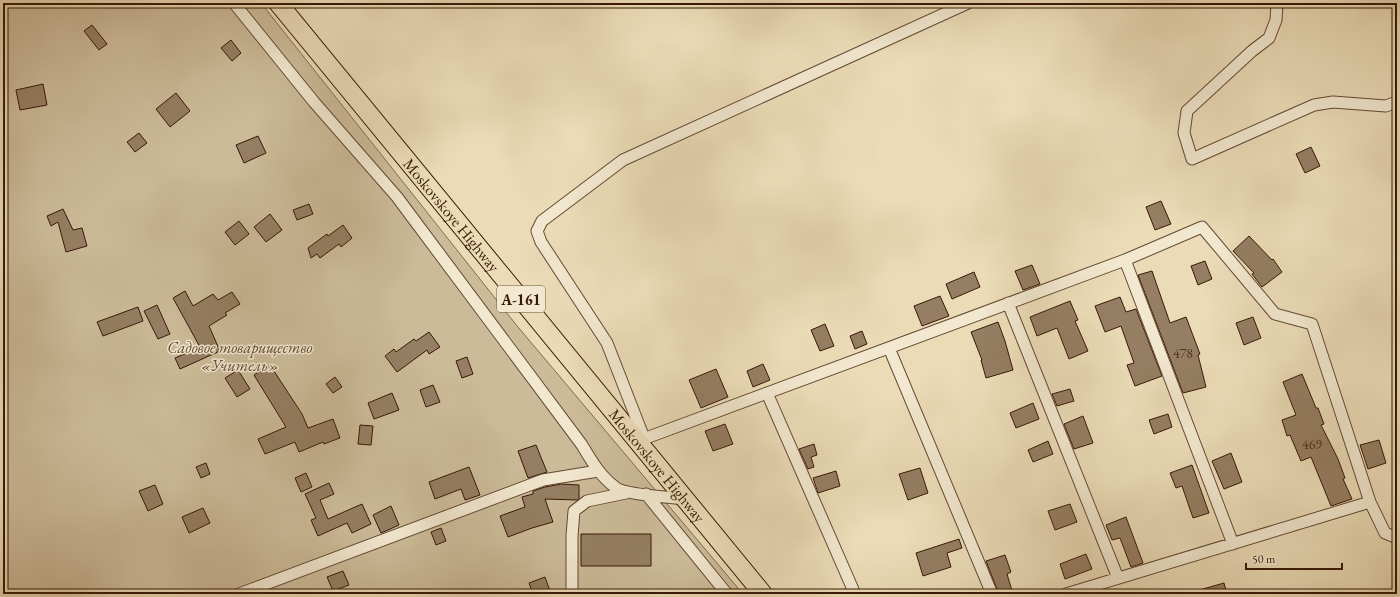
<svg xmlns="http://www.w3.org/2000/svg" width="1400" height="597" viewBox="0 0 1400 597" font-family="'EB Garamond',serif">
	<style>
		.green { fill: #cb9; stroke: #826a50 }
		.building { fill: #957e63; stroke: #371807 }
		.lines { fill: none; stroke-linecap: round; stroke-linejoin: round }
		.minor-casing { stroke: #644933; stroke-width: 13 }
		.trunk-casing { stroke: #371807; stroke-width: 20 }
		.minor { stroke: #f2e8d0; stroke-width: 11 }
		.trunk { stroke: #ebdcb7; stroke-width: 18 }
		.labels { text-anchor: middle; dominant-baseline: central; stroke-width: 3; stroke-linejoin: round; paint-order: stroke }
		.number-label { font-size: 14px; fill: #4e321e }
		.shield { fill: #f2e8d0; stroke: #6f5643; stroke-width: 1 }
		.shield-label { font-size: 15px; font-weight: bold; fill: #371807 }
		.street-label { font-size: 16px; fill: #371807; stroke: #f2e8d0 }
		.park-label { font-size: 16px; font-style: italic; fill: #644933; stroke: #f2e8d0 }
	</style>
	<rect width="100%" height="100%" fill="#ebdcb7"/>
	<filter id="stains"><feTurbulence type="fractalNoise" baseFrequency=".005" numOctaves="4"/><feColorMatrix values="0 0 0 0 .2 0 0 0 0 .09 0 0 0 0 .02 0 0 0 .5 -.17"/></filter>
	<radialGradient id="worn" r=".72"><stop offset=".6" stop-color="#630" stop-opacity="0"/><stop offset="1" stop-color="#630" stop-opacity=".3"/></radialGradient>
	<path class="green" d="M3,3H261L518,327L743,594H3Z"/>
	<path class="building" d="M92,25L107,44L99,50L84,31Z
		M231,40L241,53L232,61L221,48Z
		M43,84L47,105L20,110L16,90Z
		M176,93L190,111L170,127L156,109Z
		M139,133L147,143L135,152L127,142Z
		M258,136L266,153L244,163L236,145Z
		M1311,147L1320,166L1305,173L1296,154Z
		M1161,201L1171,224L1155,230L1146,207Z
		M309,204L313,214L297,220L293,210Z
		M63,209L73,230L82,228L87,246L66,252L58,222L51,226L47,216Z
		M270,214L282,230L266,242L254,227Z
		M239,221L249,234L235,245L225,232Z
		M343,225L352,238L341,247L339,244L320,258L317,254L311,258L308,248L327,234L328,236Z
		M1249,236L1272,260L1273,259L1282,272L1262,287L1252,274L1254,273L1233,251Z
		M1205,261L1212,279L1198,285L1191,266Z
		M1032,265L1040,284L1023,290L1015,271Z
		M1152,271L1170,323L1186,317L1200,354L1198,355L1206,387L1183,393L1138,275Z
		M974,272L980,287L952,299L946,284Z
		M185,291L193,306L213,294L218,300L232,292L240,304L225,313L227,315L209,326L220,351L180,369L175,358L200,347L173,298Z
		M940,296L949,316L922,326L914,306Z
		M1120,297L1126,312L1136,309L1162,376L1135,386L1127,365L1134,363L1121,326L1105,332L1095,306Z
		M1070,301L1078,320L1075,321L1088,351L1069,359L1057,328L1037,336L1030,317Z
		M157,305L170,334L158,339L144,311Z
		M138,307L143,321L103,336L97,322Z
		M1253,317L1261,338L1244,345L1236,323Z
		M998,322L1005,341L1013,370L986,378L981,360H982L971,332Z
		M825,324L834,346L820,351L811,330Z
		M862,331L867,344L855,349L850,336Z
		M429,332L440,347L429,354L427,350L397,372L385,356L394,349L396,352L414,339L416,341Z
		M467,357L473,374L462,378L456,361Z
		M763,364L770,380L753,387L747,371Z
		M270,365L302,414L308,428L333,419L340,438L324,444L323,442L299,452L295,442L265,454L258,439L286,427L254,375Z
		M716,369L728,397L701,408L689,380Z
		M238,370L250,389L237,397L225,378Z
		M1302,374L1316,408H1318L1324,424L1321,425L1338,459L1345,478L1343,479L1352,499L1331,506L1311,457L1301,461L1290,435L1287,436L1282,420L1296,415L1283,382Z
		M335,377L342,387L333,393L326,384Z
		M433,385L440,402L426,407L420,390Z
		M1070,389L1074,401L1057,406L1052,394Z
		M392,393L399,410L374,419L368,403Z
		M1033,403L1039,419L1016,428L1010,413Z
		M1168,414L1172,427L1154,434L1149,420Z
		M1083,416L1093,443L1074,449L1064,424Z
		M725,424L733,444L713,451L705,431Z
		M360,425L373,426L371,445L358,444Z
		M1379,440L1386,463L1368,469L1360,445Z
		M1048,441L1053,454L1033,462L1028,450Z
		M814,444L817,455L811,457L814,467L808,469L799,449Z
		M536,445L547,472L528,478L518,451Z
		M1231,453L1242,482L1224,489L1212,461Z
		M206,463L210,474L201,478L196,467Z
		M1192,465L1209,513L1193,518L1182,486L1176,488L1170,473Z
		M469,467L480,495L465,500L461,489L435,499L429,482Z
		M920,468L928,493L908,500L899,474Z
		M836,471L840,486L818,493L813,478Z
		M306,473L312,487L301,492L295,478Z
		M329,483L334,494L320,500L328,519L362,504L371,524L352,533L347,523L318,536L311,520L316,518L305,494Z
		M561,484L579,485V499L577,500L545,499L553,522L532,528L508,537L500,516L525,507L522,497L533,494V491L545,487Z
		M155,485L163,504L148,511L139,491Z
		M1070,504L1077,522L1055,530L1048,511Z
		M391,506L399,525L381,533L373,515Z
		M203,508L210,523L189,533L182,517Z
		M1126,517L1143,563L1131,567L1120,538L1112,540L1106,525Z
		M441,528L446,541L436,545L431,532Z
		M581,534H651V566H581Z
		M959,539L962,548L947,553L951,567L923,576L916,553Z
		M1086,554L1092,569L1065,579L1060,564Z
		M1005,555L1011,572L1007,574L1013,594H999L986,561Z
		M343,571L349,585L333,591L327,577Z
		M545,577L551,594H533L529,583Z
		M1224,583L1227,594H1196V591Z"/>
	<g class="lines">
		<g class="minor-casing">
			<path id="minor" d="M234,3L314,102L397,197L582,445C591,460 600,476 615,487C624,495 671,497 685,499
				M1277,3L1276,20L1269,38L1252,51L1187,111L1184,133L1192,159L1314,105L1333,102L1386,106L1397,102
				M1125,260L1233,544
				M1008,303L1118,578
				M889,348L992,594
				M767,393L855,594
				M644,438L607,343L541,242L537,231L542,221L623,160L968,3
				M638,441L1125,260L1202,227L1275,314L1312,324L1370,502L1385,533L1397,538
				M646,494L727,594
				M239,594L543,480L598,471
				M572,594V536L574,511L587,501L626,493
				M1066,594L1370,502"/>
		</g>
		<g class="trunk-casing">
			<g id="trunk">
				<path id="s1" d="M278,3L763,594"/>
			</g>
		</g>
		<use href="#minor" class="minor"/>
		<use href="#trunk" class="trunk"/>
	</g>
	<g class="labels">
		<g class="number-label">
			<text x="1183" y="353">478</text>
			<text x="1312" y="444">469</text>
		</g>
		<rect class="shield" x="497" y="286" width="48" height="26" rx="3"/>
		<g class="shield-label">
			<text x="521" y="299">А-161</text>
		</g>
		<g class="street-label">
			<text stroke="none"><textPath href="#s1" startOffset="274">Moskovskoye Highway</textPath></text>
			<text stroke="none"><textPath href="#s1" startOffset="598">Moskovskoye Highway</textPath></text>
		</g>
		<g class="park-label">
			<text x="240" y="347">Садовое товарищество<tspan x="240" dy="18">«Учитель»</tspan></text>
		</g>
	</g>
	<rect width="1400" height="597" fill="none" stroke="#ebdcb7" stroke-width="16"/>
	<rect x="4" y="4" width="1392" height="589" fill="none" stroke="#371807" stroke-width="2"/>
	<rect x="8" y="8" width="1384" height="581" fill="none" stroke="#371807"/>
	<path d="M1246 563v6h96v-6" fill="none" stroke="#371807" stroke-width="2"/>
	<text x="1252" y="563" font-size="12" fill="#371807" stroke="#f2e8d0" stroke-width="3" paint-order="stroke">50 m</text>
	<rect width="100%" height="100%" filter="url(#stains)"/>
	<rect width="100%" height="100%" fill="url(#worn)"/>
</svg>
